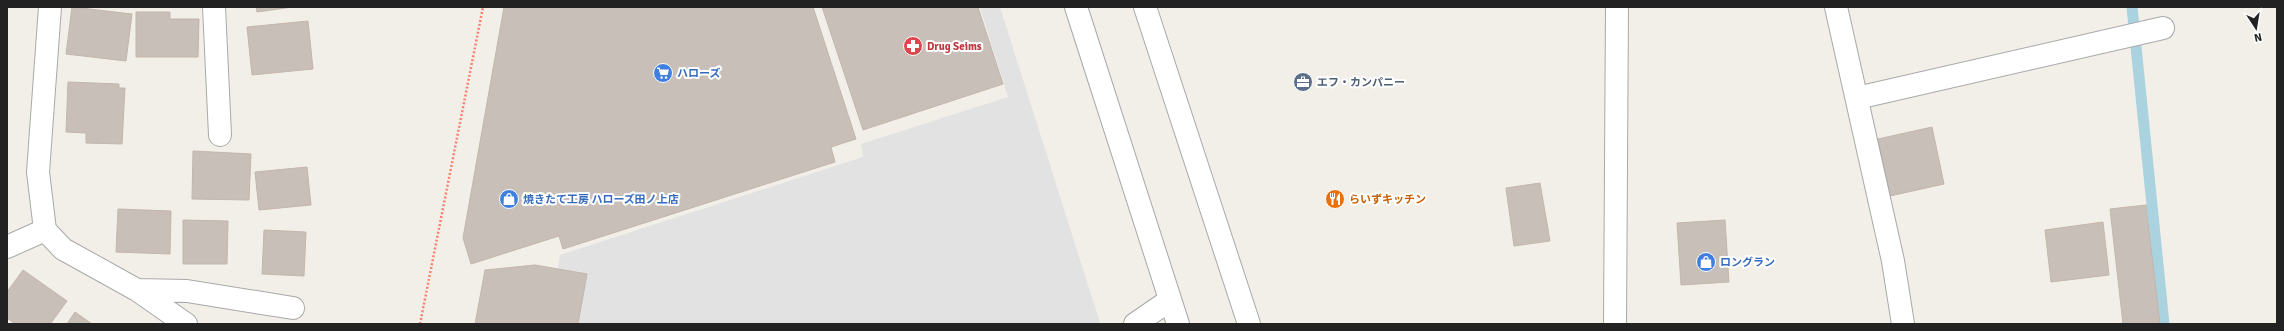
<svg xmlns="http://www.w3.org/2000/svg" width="2284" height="331" viewBox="0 0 2284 331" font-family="Signika,'Noto Sans JP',sans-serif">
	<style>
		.parking { fill: #e2e2e2 }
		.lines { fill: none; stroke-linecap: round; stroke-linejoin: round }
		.stream { stroke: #aad3df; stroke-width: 11 }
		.building { fill: #c7bfb8; stroke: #c4b6ab }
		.minor-casing { stroke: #a9a9a9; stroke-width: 24 }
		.path { stroke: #fa8072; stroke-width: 2.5; stroke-dasharray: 2 2; stroke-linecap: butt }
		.minor { stroke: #fff; stroke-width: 22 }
		.labels { text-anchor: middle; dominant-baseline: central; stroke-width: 4; stroke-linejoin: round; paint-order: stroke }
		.health-label { font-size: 11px; font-weight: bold; fill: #be3a42; stroke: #fff; text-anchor: start }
		.shop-label { font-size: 11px; font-weight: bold; fill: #366cbe; stroke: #fff; text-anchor: start }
		.service-label { font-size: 11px; font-weight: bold; fill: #4e5e75; stroke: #fff; text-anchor: start }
		.food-label { font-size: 11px; font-weight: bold; fill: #c56008; stroke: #fff; text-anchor: start }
	</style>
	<rect width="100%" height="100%" fill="#f2efe9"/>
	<path class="parking" d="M980,7H1000L1100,323L549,324L560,255L863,157L861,144L1008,97Z"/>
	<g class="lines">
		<path class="stream" d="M2132,7L2164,324"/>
	</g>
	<path class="building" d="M72,7L132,14L126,61L66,54Z
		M256,7H293L257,12Z
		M504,7H813L856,139L831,147L835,162L563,249L559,236L471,264L463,238Z
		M822,7H978L1003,84L863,130Z
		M136,12H170V19H199L198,57H136Z
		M308,21L313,69L252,75L247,27Z
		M68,82L119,84V88H125L122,144L86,143V133L66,132Z
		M1932,127L1944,184L1890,196L1878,139Z
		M193,151L251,154L249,200L192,199Z
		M307,167L311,205L259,210L255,172Z
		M1540,183L1550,241L1514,246L1506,188Z
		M2146,205L2160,324H2123L2110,209Z
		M118,209L171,211L170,254L116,252Z
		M183,220L228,221L227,264H183Z
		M1725,220L1729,282L1681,285L1677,223Z
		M2103,222L2109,275L2051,282L2045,230Z
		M264,230L306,232L304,276L262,274Z
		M535,265L587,274L578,324H475L485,270Z
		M23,270L67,301L51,323L53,324H15L7,318V292Z
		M75,312L92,324H67Z"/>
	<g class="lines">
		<g class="minor-casing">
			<path id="minor" d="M214,7L220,135
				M1076,7L1178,324
				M1145,7L1249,324
				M1836,7L1893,261L1903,324
				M1857,98L2163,28
				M45,230L38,172L50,7
				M7,247L45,230L63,249L137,290L187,291L293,308
				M137,290L186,324
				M1135,324L1170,300
				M1615,324L1617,7"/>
		</g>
		<path class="path" d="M420,324L483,7"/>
		<use href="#minor" class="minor"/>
	</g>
	<defs>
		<g id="pharmacy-disc" transform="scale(1)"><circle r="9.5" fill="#e0444e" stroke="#fff"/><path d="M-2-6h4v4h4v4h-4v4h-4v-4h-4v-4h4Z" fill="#fff"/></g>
		<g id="supermarket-disc" transform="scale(1)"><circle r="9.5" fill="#3f7fe0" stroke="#fff"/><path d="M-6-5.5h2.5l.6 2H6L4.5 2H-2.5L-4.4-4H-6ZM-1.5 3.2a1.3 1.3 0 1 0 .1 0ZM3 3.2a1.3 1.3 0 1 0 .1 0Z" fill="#fff"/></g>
		<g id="office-disc" transform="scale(1)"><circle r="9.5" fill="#5c6f8a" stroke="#fff"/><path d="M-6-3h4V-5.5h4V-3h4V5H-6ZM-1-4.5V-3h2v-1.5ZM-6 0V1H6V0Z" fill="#fff"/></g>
		<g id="shop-disc" transform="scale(1)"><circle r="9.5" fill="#3f7fe0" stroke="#fff"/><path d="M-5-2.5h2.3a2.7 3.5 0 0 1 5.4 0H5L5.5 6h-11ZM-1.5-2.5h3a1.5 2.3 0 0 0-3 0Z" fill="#fff"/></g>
		<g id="restaurant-disc" transform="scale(1)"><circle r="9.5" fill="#e8710a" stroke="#fff"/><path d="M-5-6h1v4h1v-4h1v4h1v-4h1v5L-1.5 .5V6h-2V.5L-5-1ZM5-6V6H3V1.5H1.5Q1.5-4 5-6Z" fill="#fff"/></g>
	</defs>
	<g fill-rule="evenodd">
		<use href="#pharmacy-disc" x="913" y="46"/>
		<use href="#supermarket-disc" x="663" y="73"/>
		<use href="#office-disc" x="1303" y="82"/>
		<use href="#shop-disc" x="509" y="199"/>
		<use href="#restaurant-disc" x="1335" y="199"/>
		<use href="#shop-disc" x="1706" y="262"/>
	</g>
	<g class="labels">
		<g class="health-label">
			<text x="927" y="46">Drug Seims</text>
		</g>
		<g class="shop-label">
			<text x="677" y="73">ハローズ</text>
			<text x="523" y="199">焼きたて工房 ハローズ田ノ上店</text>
			<text x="1720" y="262">ロングラン</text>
		</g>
		<g class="service-label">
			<text x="1317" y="82">エフ・カンパニー</text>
		</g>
		<g class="food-label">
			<text x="1349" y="199">らいずキッチン</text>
		</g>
	</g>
	<rect width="2284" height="331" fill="none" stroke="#222222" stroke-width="16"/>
	<g transform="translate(2256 28) rotate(168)" stroke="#ffffff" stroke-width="3" paint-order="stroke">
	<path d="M0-3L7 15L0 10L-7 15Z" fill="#222222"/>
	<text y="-6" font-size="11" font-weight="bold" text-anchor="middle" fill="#222222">N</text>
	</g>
</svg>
